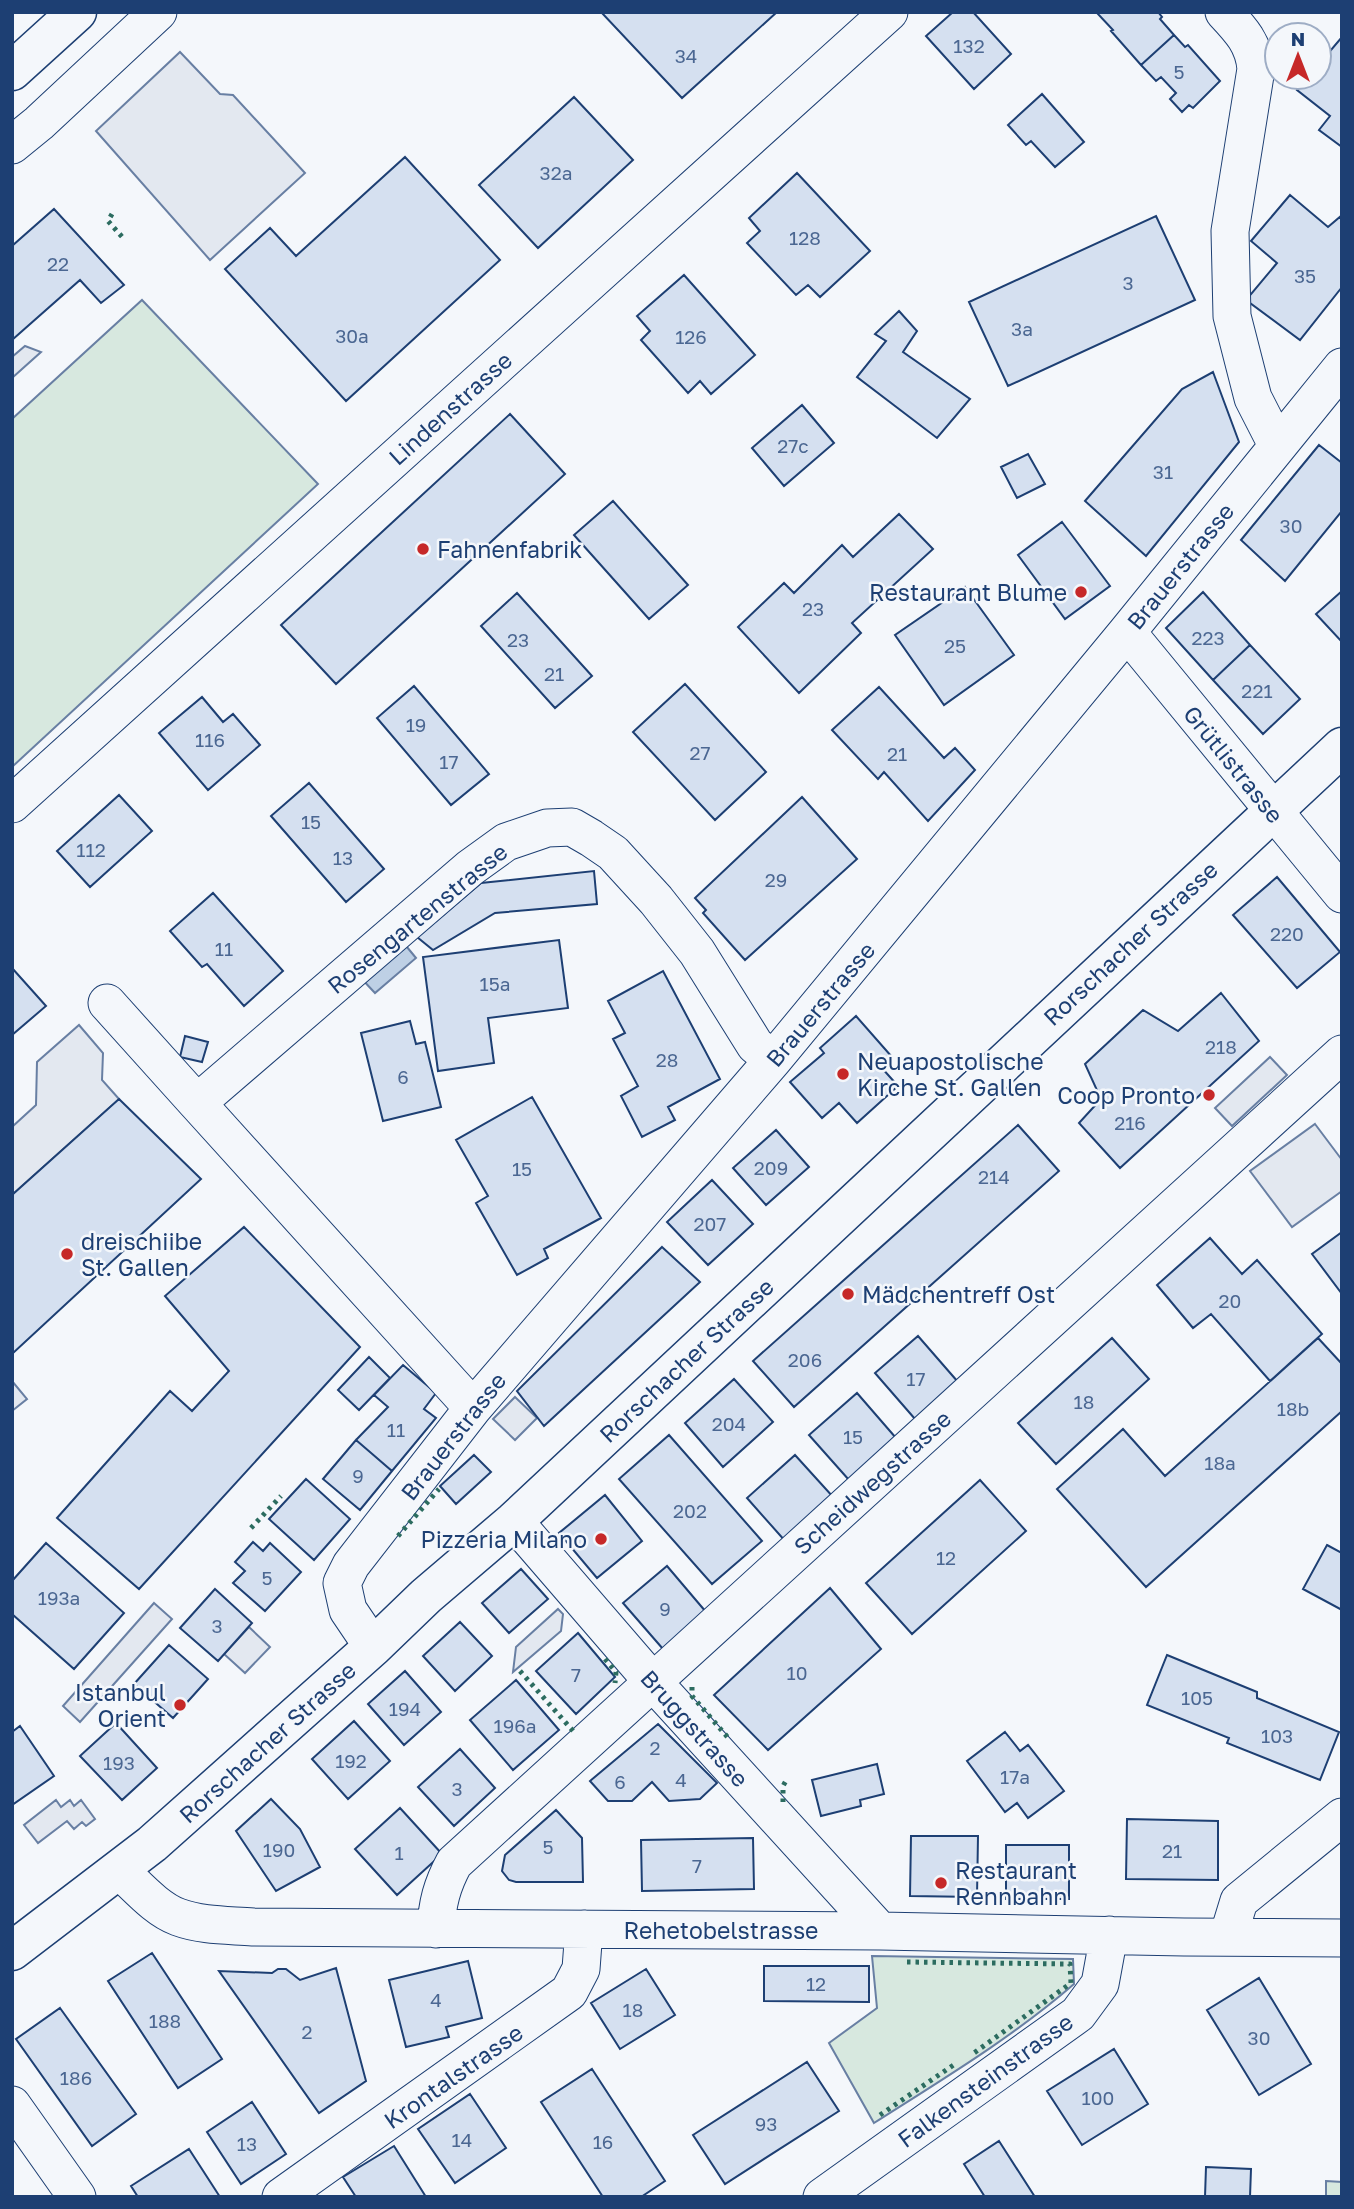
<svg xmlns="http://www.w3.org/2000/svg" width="1354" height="2209" viewBox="0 0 1354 2209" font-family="'Golos Text',sans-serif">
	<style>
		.green { fill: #d7e8df; stroke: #687fa3; stroke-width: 2 }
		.parking { fill: #e3e8f0; stroke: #687fa3; stroke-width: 2 }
		.water { fill: #bed0e5; stroke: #687fa3; stroke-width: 2 }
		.building { fill: #d5e0f0; stroke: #1d3f73; stroke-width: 2 }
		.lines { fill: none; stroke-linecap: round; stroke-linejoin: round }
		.minor-casing { stroke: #1d3f73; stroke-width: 39 }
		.major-casing { stroke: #1d3f73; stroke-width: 41 }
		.highway-casing { stroke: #1d3f73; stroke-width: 41 }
		.minor { stroke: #f4f7fb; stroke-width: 37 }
		.major { stroke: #f4f7fb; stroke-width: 38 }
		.highway { stroke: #f4f7fb; stroke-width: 38 }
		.hedge { stroke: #2c6c60; stroke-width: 5; stroke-dasharray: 3.5 5; stroke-linecap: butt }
		.poi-dot { fill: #c62828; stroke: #f4f7fb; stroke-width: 2.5 }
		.labels { text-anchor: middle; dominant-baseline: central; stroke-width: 5; stroke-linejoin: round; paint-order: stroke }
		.number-label { font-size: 19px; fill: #4b6792 }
		.street-label { font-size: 23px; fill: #1d3f73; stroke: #f4f7fb }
		.poi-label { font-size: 23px; fill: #1d3f73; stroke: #f4f7fb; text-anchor: start }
	</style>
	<rect width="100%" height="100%" fill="#f4f7fb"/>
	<path class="green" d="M142,300L318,484L12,767V419Z
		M872,1956L1073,1959L1074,1984C1013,2037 943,2079 874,2123L829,2043L877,2008Z
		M1326,2181L1342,2182V2197H1326Z"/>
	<path class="parking" d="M180,52L220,94L233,95L305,173L210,260L96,131Z
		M25,346L41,352L12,378V357Z
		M79,1025L103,1053L102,1080L119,1099L12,1195V1127L36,1105L37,1062Z
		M1270,1057L1287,1075L1232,1126L1215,1108Z
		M1315,1124L1342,1160V1191L1292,1227L1250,1171Z
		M12,1381L27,1399L12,1411Z
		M515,1397L537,1418L515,1440L493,1419Z
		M154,1603L172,1619L80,1722L63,1706Z
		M558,1609L563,1614L561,1631L513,1672L516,1647Z
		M249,1627L270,1647L245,1673L224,1654Z
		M56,1800L61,1807L70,1800L74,1806L81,1800L95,1819L86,1826L82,1822L74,1829L67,1821L38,1843L24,1825Z"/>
	<path class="water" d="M402,941L416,958L375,993L360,977Z"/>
	<path class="building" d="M601,12H777L682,98Z
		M953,12H973L1011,54L974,89L926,36Z
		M1100,12H1158L1162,17L1160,19L1174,35L1141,65L1111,31L1113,30L1098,14Z
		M1174,35L1185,47L1188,45L1220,81L1193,108L1189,105L1182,112L1170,99L1176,93L1161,77L1156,81L1141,65Z
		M1342,37V147L1319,130L1330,116L1297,90L1308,77H1319V64Z
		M1042,94L1084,142L1055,167L1031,141L1026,145L1008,125Z
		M574,97L633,160L538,248L479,185Z
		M405,157L500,260L346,401L225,269L270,228L296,256Z
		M797,173L870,251L820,297L808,285L796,295L747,243L760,231L749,218Z
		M1290,195L1328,227L1341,216L1342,287L1300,340L1246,300L1277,263L1251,241Z
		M54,209L124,285L101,303L80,280L12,340V246Z
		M1156,216L1195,300L1008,386L969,302Z
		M684,275L755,355L711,394L700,381L688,393L641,340L650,331L637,316Z
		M899,311L917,331L903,352L970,399L937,438L857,377L886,341L875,334Z
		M1213,372L1239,442L1146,556L1085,501L1182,389Z
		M802,405L834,443L784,486L752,448Z
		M510,414L565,474L336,684L281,625Z
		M1319,445L1342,463V511L1285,581L1241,540Z
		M1028,454L1045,484L1017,498L1001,467Z
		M613,501L688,585L649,619L574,535Z
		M899,514L933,549L852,623L861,633L799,693L738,627L784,583L794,593L842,545L853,557Z
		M1062,522L1110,586L1065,619L1018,555Z
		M965,587L1014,655L944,705L895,635Z
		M1342,591V642L1316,614Z
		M1203,592L1250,645L1213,680L1166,628Z
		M517,593L592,676L555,708L481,626Z
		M1250,645L1300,699L1263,734L1213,680Z
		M685,684L766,772L715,820L633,732Z
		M414,686L489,774L451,805L377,718Z
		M879,687L944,758L955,748L975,770L928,821L884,772L878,779L832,730Z
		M202,697L223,722L233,714L260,745L208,790L159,733Z
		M309,783L384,869L346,902L271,816Z
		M119,795L152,831L90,887L57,851Z
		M802,797L857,859L745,960L703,913L706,910L695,898Z
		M594,871L597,904L495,913L433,950L417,937L481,883Z
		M1277,877L1340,952L1297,988L1233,915Z
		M213,893L283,971L244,1006L207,964L202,967L170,931Z
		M559,940L568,1008L488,1018L494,1063L438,1071L423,957Z
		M12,968L46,1006L12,1035Z
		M663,971L720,1079L668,1107L675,1120L642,1137L621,1096L638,1086L613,1039L625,1033L608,1001Z
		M1221,993L1259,1041L1120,1168L1079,1123L1101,1099L1085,1064L1143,1010L1178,1031Z
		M856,1016L892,1057L881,1067L898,1086L857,1123L839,1103L822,1118L790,1082L824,1053L820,1048Z
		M410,1021L416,1044L425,1042L441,1107L383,1121L361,1033Z
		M185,1036L208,1042L202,1062L180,1057Z
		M532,1097L601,1218L544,1249L548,1258L517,1275L476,1203L488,1196L456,1140Z
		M119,1099L201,1179L12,1354V1195Z
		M1018,1125L1059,1171L794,1407L753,1361Z
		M776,1130L809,1167L766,1205L733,1168Z
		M712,1180L753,1224L708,1265L667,1222Z
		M244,1227L360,1347L139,1589L57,1518L170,1391L192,1411L229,1371L165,1296Z
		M1342,1232V1294L1312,1254Z
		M1210,1238L1242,1274L1257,1260L1322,1334L1270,1381L1211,1314L1193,1328L1157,1285Z
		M662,1247L700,1282L544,1426L517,1391Z
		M918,1336L958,1382L915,1419L875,1373Z
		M1112,1338L1149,1379L1056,1464L1018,1423Z
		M1318,1338L1342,1364V1411L1146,1587L1057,1489L1123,1429L1165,1476Z
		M369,1357L390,1378L359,1410L338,1390Z
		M403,1365L436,1393L424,1409L436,1418L392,1471L356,1440L388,1407L374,1395Z
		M734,1379L773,1422L723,1467L685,1423Z
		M857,1393L896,1438L849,1480L809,1435Z
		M669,1435L762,1541L712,1584L619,1479Z
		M356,1440L392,1471L360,1510L323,1479Z
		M474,1455L491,1472L456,1504L440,1486Z
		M795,1455L834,1498L786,1542L747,1498Z
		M306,1479L350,1519L314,1560L269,1519Z
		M980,1480L1026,1531L912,1634L866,1583Z
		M605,1495L642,1541L597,1578L559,1533Z
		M253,1542L263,1551L270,1543L301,1572L265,1611L233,1583L245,1571L235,1562Z
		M46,1543L124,1613L74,1669L12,1614V1581Z
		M1327,1545L1342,1553V1610L1303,1589Z
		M667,1566L706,1612L663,1649L623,1603Z
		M521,1569L548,1599L509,1633L482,1603Z
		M830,1588L881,1649L768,1750L714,1695Z
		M215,1589L252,1623L218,1661L180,1628Z
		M460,1622L492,1656L455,1691L423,1656Z
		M578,1633L615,1677L576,1714L536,1671Z
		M169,1645L208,1679L173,1718L134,1684Z
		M1167,1655L1257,1692V1698L1339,1732L1320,1780L1227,1743L1229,1738L1147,1705Z
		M405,1671L441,1712L404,1745L368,1704Z
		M516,1680L559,1730L513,1770L470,1720Z
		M354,1721L390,1761L348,1799L312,1759Z
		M116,1723L157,1768L122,1800L80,1756Z
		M658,1724L717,1783L700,1799L669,1801L652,1782L632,1801H608L590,1781Z
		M20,1726L54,1776L12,1805V1732Z
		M1005,1732L1020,1751L1028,1745L1064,1791L1028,1818L1017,1803L1005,1812L967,1761Z
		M460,1749L495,1788L454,1826L418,1787Z
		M877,1764L884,1794L860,1800L861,1806L821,1816L812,1780Z
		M271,1799L300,1829L320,1867L276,1891L236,1831Z
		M400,1808L442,1854L397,1895L355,1849Z
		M556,1810L582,1838L583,1882H516L509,1880L502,1871L505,1855Z
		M1127,1819L1218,1821V1880L1126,1879Z
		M911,1836H978L977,1897L910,1896Z
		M753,1838L754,1889L642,1891L641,1840Z
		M1006,1845H1069V1899H1006Z
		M152,1953L222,2059L178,2088L108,1981Z
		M468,1961L482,2018L446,2027L449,2037L406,2047L389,1980Z
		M764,1966H869V2002L764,2001Z
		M336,1968L366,2081L319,2113L219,1971L272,1973L278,1969H286L300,1980Z
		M646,1969L675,2015L620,2049L591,2003Z
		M1259,1978L1311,2064L1259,2095L1207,2010Z
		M60,2008L136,2114L92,2146L16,2039Z
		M1114,2049L1148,2104L1082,2145L1047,2091Z
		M807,2062L839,2111L725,2184L693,2135Z
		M592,2069L665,2181L641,2197H603L541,2102Z
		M470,2094L506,2148L455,2183L418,2129Z
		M252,2102L286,2154L241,2184L207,2132Z
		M999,2141L1035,2197H985L964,2164Z
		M394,2146L426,2197H356L343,2177Z
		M189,2149L220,2197H138L131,2186Z
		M1206,2167L1251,2169L1250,2197H1205Z"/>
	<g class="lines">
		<g class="minor-casing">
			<path id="minor" d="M1224,12C1241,30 1254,44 1256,69L1230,231L1232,316L1253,398L1277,445
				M12,145L39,123L158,12
				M1127,632L1342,894
				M12,804L889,12
				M107,1003L197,1103
				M473,1408L197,1103L470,868L506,842L547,828L572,827L591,838L613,853L656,900L697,952L755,1045L773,1060
				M514,1521L653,1682L880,1931
				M373,1647L348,1610L342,1583L351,1565L473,1408L773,1060L1127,632L1342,367
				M119,1870C137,1886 156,1909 178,1917C202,1926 229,1925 253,1927L880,1931L1184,1937L1342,1938
				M436,1929C437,1904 442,1885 454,1863L1342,1054
				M1228,1937L1239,1901L1342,1817
				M12,2105L77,2197
				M281,2197L569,1992L581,1969L584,1929
				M822,2197L1078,2014L1100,1984L1109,1935"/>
		</g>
		<g class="major-casing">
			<path id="major" d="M12,1951L152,1844L373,1647L426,1596L514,1521L1342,747"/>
		</g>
		<g class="highway-casing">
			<path id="highway" d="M12,71L77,12"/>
		</g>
		<use href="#minor" class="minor"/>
		<use href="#major" class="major"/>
		<use href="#highway" class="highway"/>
		<path class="hedge" d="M112,214L108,221L124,239
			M251,1528L281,1496
			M398,1536L439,1489
			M605,1659L616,1672L615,1683
			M520,1671L574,1732L576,1730
			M692,1687V1696L730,1740
			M783,1802V1786L787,1779
			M907,1962L1070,1964L1071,1983L974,2053
			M880,2115L955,2064"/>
	</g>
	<g class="poi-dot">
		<circle cx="423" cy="549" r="7"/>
		<circle cx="1081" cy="592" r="7"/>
		<circle cx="843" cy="1074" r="7"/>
		<circle cx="1209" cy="1095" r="7"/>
		<circle cx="67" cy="1254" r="7"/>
		<circle cx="848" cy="1294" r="7"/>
		<circle cx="601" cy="1539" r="7"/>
		<circle cx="180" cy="1705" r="7"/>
		<circle cx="941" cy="1883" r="7"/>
	</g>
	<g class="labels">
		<g class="number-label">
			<text x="969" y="45">132</text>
			<text x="686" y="55">34</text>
			<text x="1179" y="71">5</text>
			<text x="556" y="172">32a</text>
			<text x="805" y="237">128</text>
			<text x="58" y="263">22</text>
			<text x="1305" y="275">35</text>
			<text x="1128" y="282">3</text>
			<text x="1022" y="328">3a</text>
			<text x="352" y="335">30a</text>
			<text x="691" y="336">126</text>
			<text x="793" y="445">27c</text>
			<text x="1163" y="471">31</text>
			<text x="1291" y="525">30</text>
			<text x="813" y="608">23</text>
			<text x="1208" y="637">223</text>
			<text x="518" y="639">23</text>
			<text x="955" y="645">25</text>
			<text x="554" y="673">21</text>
			<text x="1257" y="690">221</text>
			<text x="416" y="724">19</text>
			<text x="210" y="739">116</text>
			<text x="700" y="752">27</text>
			<text x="897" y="753">21</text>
			<text x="449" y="761">17</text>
			<text x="311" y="821">15</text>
			<text x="91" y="849">112</text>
			<text x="343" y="857">13</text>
			<text x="776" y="879">29</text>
			<text x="1287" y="933">220</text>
			<text x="224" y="948">11</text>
			<text x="495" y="983">15a</text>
			<text x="1221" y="1046">218</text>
			<text x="667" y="1059">28</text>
			<text x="403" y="1076">6</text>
			<text x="1130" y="1122">216</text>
			<text x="771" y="1167">209</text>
			<text x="522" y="1168">15</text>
			<text x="994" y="1176">214</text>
			<text x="710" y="1223">207</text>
			<text x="1230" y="1300">20</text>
			<text x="805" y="1359">206</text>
			<text x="916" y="1378">17</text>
			<text x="1084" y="1401">18</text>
			<text x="1293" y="1408">18b</text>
			<text x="729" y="1423">204</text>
			<text x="396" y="1429">11</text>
			<text x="853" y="1436">15</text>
			<text x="1220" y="1462">18a</text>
			<text x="358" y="1475">9</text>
			<text x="690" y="1510">202</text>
			<text x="946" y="1557">12</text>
			<text x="267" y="1577">5</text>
			<text x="59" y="1597">193a</text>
			<text x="665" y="1608">9</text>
			<text x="217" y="1625">3</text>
			<text x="797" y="1672">10</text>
			<text x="576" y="1674">7</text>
			<text x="1197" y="1697">105</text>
			<text x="405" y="1708">194</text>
			<text x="515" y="1725">196a</text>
			<text x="1277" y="1735">103</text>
			<text x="655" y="1747">2</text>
			<text x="351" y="1760">192</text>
			<text x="119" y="1762">193</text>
			<text x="1015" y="1776">17a</text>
			<text x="681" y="1779">4</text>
			<text x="620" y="1781">6</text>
			<text x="457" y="1788">3</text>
			<text x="548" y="1846">5</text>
			<text x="279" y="1849">190</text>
			<text x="1172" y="1850">21</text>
			<text x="399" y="1852">1</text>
			<text x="697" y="1865">7</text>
			<text x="816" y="1983">12</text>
			<text x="436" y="1999">4</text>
			<text x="633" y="2009">18</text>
			<text x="165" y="2020">188</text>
			<text x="307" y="2031">2</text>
			<text x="1259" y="2037">30</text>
			<text x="76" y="2077">186</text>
			<text x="1098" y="2097">100</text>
			<text x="766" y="2123">93</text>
			<text x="462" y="2139">14</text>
			<text x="603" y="2141">16</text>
			<text x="247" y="2143">13</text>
		</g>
		<g class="street-label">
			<text transform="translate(450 408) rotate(-42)">Lindenstrasse</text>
			<text transform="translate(1180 566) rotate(-51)">Brauerstrasse</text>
			<text transform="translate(1234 764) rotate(51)">Grütlistrasse</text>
			<text transform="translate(417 918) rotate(-39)">Rosengartenstrasse</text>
			<text transform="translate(1130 943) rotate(-43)">Rorschacher Strasse</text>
			<text transform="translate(820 1004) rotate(-50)">Brauerstrasse</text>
			<text transform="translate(686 1360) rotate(-43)">Rorschacher Strasse</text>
			<text transform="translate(453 1436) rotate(-52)">Brauerstrasse</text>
			<text transform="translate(872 1482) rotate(-42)">Scheidwegstrasse</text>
			<text transform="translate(695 1728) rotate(48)">Bruggstrasse</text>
			<text transform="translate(267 1742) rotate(-42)">Rorschacher Strasse</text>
			<text x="721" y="1930">Rehetobelstrasse</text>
			<text transform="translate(453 2076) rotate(-35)">Krontalstrasse</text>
			<text transform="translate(985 2080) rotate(-36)">Falkensteinstrasse</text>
		</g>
		<g class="poi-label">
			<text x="437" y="549">Fahnenfabrik</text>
			<text x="1067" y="592" text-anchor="end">Restaurant Blume</text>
			<text x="857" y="1061">Neuapostolische<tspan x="857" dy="26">Kirche St. Gallen</tspan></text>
			<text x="1195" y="1095" text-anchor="end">Coop Pronto</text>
			<text x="81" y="1241">dreischiibe<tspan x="81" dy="26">St. Gallen</tspan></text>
			<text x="862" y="1294">Mädchentreff Ost</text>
			<text x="587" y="1539" text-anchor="end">Pizzeria Milano</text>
			<text x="166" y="1692" text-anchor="end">Istanbul<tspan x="166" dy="26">Orient</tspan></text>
			<text x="955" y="1870">Restaurant<tspan x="955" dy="26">Rennbahn</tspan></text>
		</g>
	</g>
	<rect width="1354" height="2209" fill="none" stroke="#1d3f73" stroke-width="28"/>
	<g transform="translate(1298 56)"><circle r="33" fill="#f4f7fb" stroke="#9eadc5" stroke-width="2"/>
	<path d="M0-5L12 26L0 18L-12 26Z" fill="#c62828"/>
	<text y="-10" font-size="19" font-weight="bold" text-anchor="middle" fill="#1d3f73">N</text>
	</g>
</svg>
